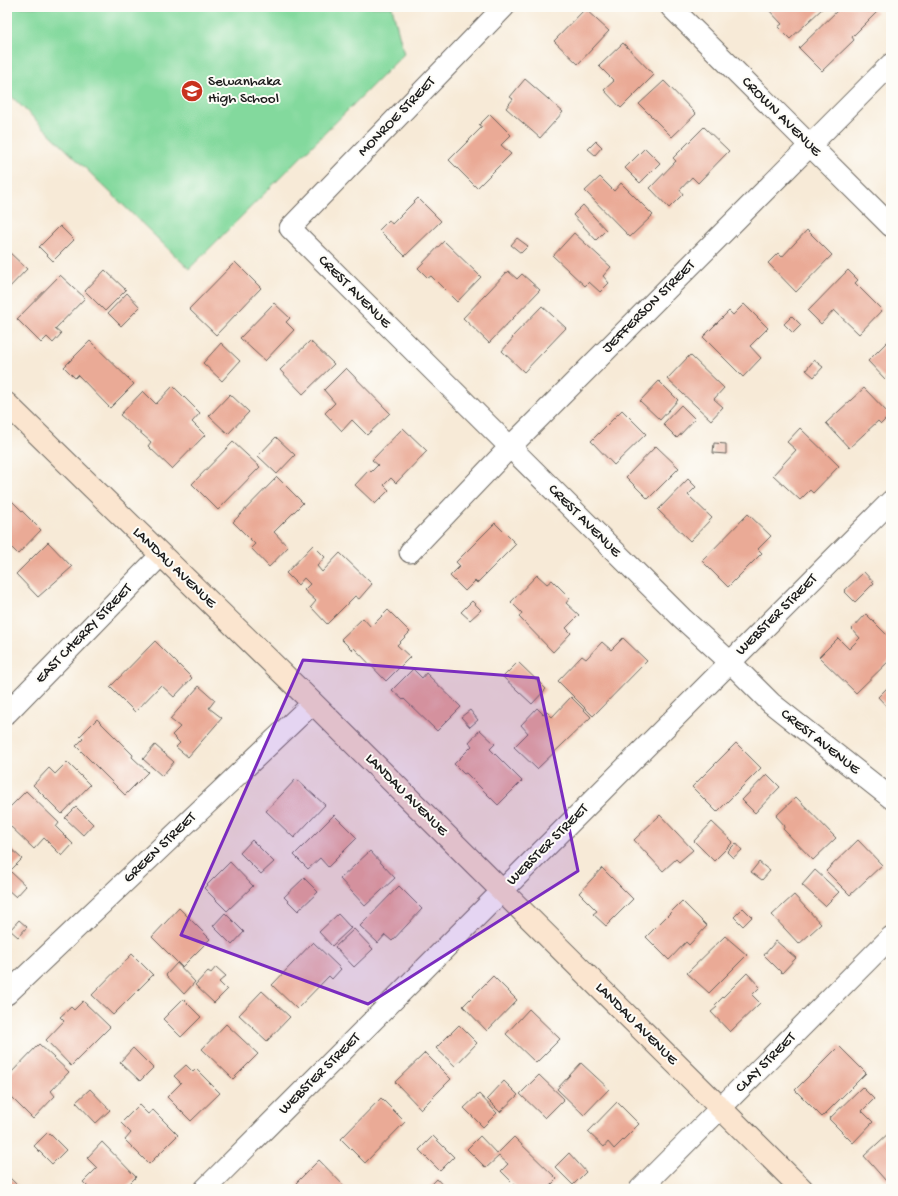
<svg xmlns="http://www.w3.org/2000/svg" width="898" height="1196" viewBox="0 0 898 1196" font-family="'Gochi Hand',sans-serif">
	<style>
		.green { fill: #83d99d; stroke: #507a5c }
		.building { fill: #eaaa96 }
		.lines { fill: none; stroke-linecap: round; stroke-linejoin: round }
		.street-casing { stroke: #69645d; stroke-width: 23 }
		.secondary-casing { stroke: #69645d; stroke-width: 24 }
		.street { stroke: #fff; stroke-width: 21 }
		.secondary { stroke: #fbe5cf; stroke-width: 22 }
		.marked { fill: #7b2cbf; fill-opacity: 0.2; stroke: #7b2cbf; stroke-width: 3; stroke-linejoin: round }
		.labels { text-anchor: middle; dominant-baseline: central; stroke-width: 4; stroke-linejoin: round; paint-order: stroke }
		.poi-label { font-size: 15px; fill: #1c1c1c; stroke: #fdfcf7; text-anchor: start }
		.street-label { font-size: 15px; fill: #1c1c1c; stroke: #fdfcf7 }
	</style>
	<rect width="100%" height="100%" fill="#fdfcf7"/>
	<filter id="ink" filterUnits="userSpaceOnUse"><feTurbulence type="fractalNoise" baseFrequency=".025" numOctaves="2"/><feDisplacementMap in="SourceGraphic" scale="8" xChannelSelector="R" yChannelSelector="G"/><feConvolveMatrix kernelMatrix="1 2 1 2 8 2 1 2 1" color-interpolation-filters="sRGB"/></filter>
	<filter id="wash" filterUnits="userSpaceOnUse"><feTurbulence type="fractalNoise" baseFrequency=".012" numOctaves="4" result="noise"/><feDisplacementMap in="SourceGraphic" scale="16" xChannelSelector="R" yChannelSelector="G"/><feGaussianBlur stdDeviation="0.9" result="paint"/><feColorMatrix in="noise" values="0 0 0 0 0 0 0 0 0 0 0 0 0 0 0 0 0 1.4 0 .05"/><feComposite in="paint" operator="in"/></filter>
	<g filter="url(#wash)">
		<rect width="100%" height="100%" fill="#f7ead7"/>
		<path class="green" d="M7,7H392L404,54L189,269L7,92Z"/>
		<g id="blocks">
			<path class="building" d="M766,7H824L790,39L778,27L782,24Z
				M841,7H871L877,12L852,37L854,40L822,71L799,48Z
				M585,9L609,31L578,64L554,41Z
				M623,43L654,75L621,108L604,90L614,81L599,66Z
				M525,79L563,112L540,138L506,108L513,99L510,97Z
				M664,81L696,114L672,137L639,104Z
				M490,114L511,135L501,145L511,154L477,188L449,160L482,127L479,125Z
				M704,127L729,151L698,183L692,177L680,190L683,194L669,208L650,188L676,161L673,158Z
				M596,141L602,147L595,155L588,149Z
				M645,148L660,163L640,183L625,168Z
				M600,177L614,191L621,183L653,215L630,237L585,191Z
				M418,198L441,221L405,256L379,230L389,220L392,224Z
				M583,205L606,230L596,240L573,215Z
				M60,226L74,240L53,261L39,247Z
				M807,230L832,255L796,292L768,263L778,253L782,257Z
				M574,233L611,267L603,276L609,283L600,292L589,282L585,286L553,256Z
				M517,238L528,246L521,253L511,245Z
				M444,241L481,277L457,302L431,276L428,278L418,268Z
				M7,250L27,269L7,290Z
				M235,262L261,288L216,335L189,309Z
				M105,270L126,290L105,311L85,291Z
				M848,270L858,280L855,283L882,310L859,334L834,310L821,324L808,311Z
				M508,271L517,279L522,274L540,290L489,343L463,318Z
				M60,275L85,298L55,329L61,334L53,343L47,337L41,343L17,319Z
				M127,293L140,307L121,326L108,313Z
				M274,303L290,318L286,322L294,330L265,361L240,338Z
				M744,304L768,328L750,346L761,358L743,377L703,337L729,311L733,315Z
				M542,306L566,328L524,372L502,351L513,338L512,337Z
				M792,316L801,325L793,333L784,324Z
				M891,338V373L885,379L868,361Z
				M90,341L134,384L110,408L78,375L75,378L64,367Z
				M310,341L334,364L303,394L280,370Z
				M221,343L240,361L222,381L203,363Z
				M690,355L724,388L714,399L723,407L711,420L667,379Z
				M814,360L823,367L814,377L806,370Z
				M346,368L390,413L367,435L352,420L342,431L325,413L335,403L324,390Z
				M659,381L678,400L660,420L640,401Z
				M173,386L200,413L192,422L205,435L172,469L148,446L151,442L120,415L143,391L156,404Z
				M864,388L890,415L881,424L878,421L849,448L826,423Z
				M230,394L249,412L228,434L209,416Z
				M681,405L695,419L677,438L663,424Z
				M622,410L646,434L614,465L591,441Z
				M403,428L427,451L396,483L391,478L384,485L389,490L375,504L355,485L369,470L371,472L378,465L372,460Z
				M800,428L839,466L813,493L810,490L800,500L773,475L796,450L787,442Z
				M276,437L295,455L277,474L258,456Z
				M233,442L260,467L218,510L192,484Z
				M714,443L726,444V454L713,453Z
				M656,446L679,468L648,499L626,477Z
				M277,477L303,503L274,532L288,547L269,567L251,548L255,544L233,522Z
				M688,479L696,487L688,495L712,518L690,541L658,510Z
				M9,498L41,530L18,554L7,543V501Z
				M748,514L771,536L758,549L762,553L728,587L702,561Z
				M495,523L516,544L477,583L475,581L465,591L450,576L460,566L456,562Z
				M48,542L72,567L38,597L16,574Z
				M313,545L325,557L317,566L322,572L340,553L372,584L359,599L355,596L327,624L311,607L316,601L304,590L310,584L304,578L298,585L286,573Z
				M864,572L874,583L855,602L844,591Z
				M537,575L547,584L552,580L570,598L566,603L579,615L566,628L571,633L553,652L519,617L522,613L511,602Z
				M472,601L481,610L470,620L461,612Z
				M388,610L410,632L397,645L410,657L386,681L354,648L352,650L341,639L363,618L371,627Z
				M866,614L891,639V659L856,693L819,657L838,638L849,649L860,638L852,629Z
				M623,638L647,661L593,716L558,681L582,656L586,659L602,642L611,650Z
				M155,641L192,678L174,697L161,685L135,712L110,687Z
				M518,662L546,689L532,704L503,677Z
				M413,669L422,678L426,673L461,707L437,731L404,699L403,700L392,690Z
				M891,684V711L878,697Z
				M199,686L215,700L209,708L222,718L188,757L176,747L180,743L172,735L180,727L170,719Z
				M571,697L591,717L537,769L514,747L528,733L521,725L537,708L544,715L547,712L552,717Z
				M470,710L478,720L470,727L461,717Z
				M97,719L133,755L132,757L148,772L125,795L76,746L83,739L80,736Z
				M480,730L495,744L490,749L522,781L498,805L466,773L464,774L454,764L472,746L469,742Z
				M736,743L761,768L717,812L692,787Z
				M155,745L174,762L162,776L143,759Z
				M67,762L90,785L62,814L33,785L49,768L55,774Z
				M767,774L780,787L755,813L742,800Z
				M296,779L325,805L294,838L266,811Z
				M26,791L59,823L56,827L73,844L62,856L44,838L34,849L7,823V810Z
				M796,797L836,838L813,860L783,829L785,826L776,816Z
				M76,807L93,824L83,835L65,818Z
				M334,815L357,838L328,867L320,858L308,869L294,855Z
				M660,815L693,850L679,862L676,859L663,871L634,840Z
				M712,822L733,842L714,861L694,841Z
				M252,840L274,862L261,874L240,853Z
				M858,840L882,865L850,895L826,871Z
				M736,843L742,850L733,858L727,852Z
				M7,845L22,859L10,871L26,886L16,897L7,889Z
				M370,851L395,878L365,906L340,879Z
				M230,862L253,886L227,911L204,888Z
				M759,862L770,871L762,880L751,872Z
				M602,868L633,899L606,926L593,914L597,911L579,893Z
				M815,870L839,892L825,906L802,885Z
				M304,878L318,892L298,911L284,897Z
				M399,886L422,909L392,941L385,935L378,943L360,926Z
				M794,895L821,924L799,944L772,915Z
				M682,901L707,926L689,945L686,942L669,960L646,937Z
				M179,908L210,939L182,967L152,937Z
				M743,908L752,917L743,926L734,917Z
				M225,913L244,932L232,945L213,926Z
				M338,914L351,928L332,946L319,932Z
				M19,920L27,927L18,937L10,930Z
				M354,929L373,949L354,967L335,947Z
				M725,936L747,955L709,993L687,973Z
				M776,941L796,958L782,973L764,955Z
				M313,942L341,969L332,979L329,976L297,1009L272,985Z
				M132,954L153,975L113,1015L92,995Z
				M177,963L195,982L184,994L166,975Z
				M216,967L226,976L219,982L227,990L214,1003L195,985L208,971L211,973Z
				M747,973L760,987L752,995L760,1003L730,1032L711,1012L717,1007L715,1005Z
				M493,976L517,1000L487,1031L463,1006Z
				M262,991L290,1017L267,1041L239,1015Z
				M183,999L201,1017L181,1037L163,1019Z
				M83,1001L110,1027L71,1066L46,1040L64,1021L60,1017L71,1007L74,1010Z
				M529,1009L560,1039L536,1063L506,1034Z
				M226,1024L258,1054L233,1079L202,1049Z
				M459,1025L477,1043L455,1066L436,1048Z
				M39,1044L69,1072L51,1091L55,1096L33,1119L7,1093V1077Z
				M839,1046L866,1073L822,1117L795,1090Z
				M133,1048L153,1068L140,1081L120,1062Z
				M425,1053L451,1079L421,1109L395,1082Z
				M581,1063L609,1089L584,1115L557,1089Z
				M186,1065L193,1072L196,1069L220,1093L191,1121L167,1097L181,1083L174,1076Z
				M539,1075L564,1099L545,1118L520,1094Z
				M504,1081L518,1095L500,1112L487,1099Z
				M862,1087L874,1099L862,1111L873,1122L853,1143L829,1119Z
				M90,1089L110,1110L96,1123L76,1102Z
				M479,1094L497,1113L483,1127L464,1108Z
				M381,1098L405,1122L365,1163L341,1139Z
				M617,1102L639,1124L614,1149L608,1142L604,1147L588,1132Z
				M139,1105L148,1114L153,1110L178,1135L149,1164L125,1140L131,1133L121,1123Z
				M891,1131V1176L886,1181L864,1156Z
				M48,1132L66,1150L52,1164L34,1146Z
				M433,1136L454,1157L440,1171L419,1150Z
				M480,1136L497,1154L514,1137L557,1179L547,1189H519L501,1171L508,1164L499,1156L486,1168L467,1149Z
				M102,1142L136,1177L124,1189H90L83,1182L97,1168L87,1158Z
				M569,1153L586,1172L573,1185L555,1167Z
				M319,1160L347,1189H301L296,1183Z
				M7,1175L21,1189H7Z
				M437,1179L446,1189H427Z"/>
		</g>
	</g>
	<g filter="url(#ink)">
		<use href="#blocks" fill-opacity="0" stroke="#69645d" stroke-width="1"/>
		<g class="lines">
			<g class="street-casing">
				<path id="street" d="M504,7L290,228L682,618L730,662L771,703L891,798
					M671,7L891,226
					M410,552L510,447L891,64
					M7,713L161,555
					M7,994L313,703
					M205,1189L891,501
					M640,1189L891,937"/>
			</g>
			<g class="secondary-casing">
				<path id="secondary" d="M7,404L313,703L802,1189"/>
			</g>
			<use href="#street" class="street"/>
			<use href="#secondary" class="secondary"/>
		</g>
	</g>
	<path class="marked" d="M303,660L538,678L578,871L368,1004L181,935Z"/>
	<defs>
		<g id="school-disc" transform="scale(1.15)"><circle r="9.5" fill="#c8321e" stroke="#fdfcf7"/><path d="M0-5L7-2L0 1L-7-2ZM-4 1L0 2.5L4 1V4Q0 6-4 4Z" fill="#fff"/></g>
	</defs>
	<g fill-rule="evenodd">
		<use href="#school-disc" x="192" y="91"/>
	</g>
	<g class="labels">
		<g class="poi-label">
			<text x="208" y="82">Sewanhaka<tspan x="208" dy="17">High School</tspan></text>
		</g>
		<g class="street-label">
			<text transform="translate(397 117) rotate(-46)">MONROE STREET</text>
			<text transform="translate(781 117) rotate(45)">CROWN AVENUE</text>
			<text transform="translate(354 292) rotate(45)">CREST AVENUE</text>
			<text transform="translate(649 307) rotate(-45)">JEFFERSON STREET</text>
			<text transform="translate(584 521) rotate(45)">CREST AVENUE</text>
			<text transform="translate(174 568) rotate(44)">LANDAU AVENUE</text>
			<text transform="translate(777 615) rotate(-45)">WEBSTER STREET</text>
			<text transform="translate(84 634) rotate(-46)">EAST CHERRY STREET</text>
			<text transform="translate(820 742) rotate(38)">CREST AVENUE</text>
			<text transform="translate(406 795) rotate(45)">LANDAU AVENUE</text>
			<text transform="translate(548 845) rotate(-45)">WEBSTER STREET</text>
			<text transform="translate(160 848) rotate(-44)">GREEN STREET</text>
			<text transform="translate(636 1024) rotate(45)">LANDAU AVENUE</text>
			<text transform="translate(766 1063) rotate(-45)">CLAY STREET</text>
			<text transform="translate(320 1074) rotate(-45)">WEBSTER STREET</text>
		</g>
	</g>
	<rect width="898" height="1196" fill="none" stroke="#fdfcf7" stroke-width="24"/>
</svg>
